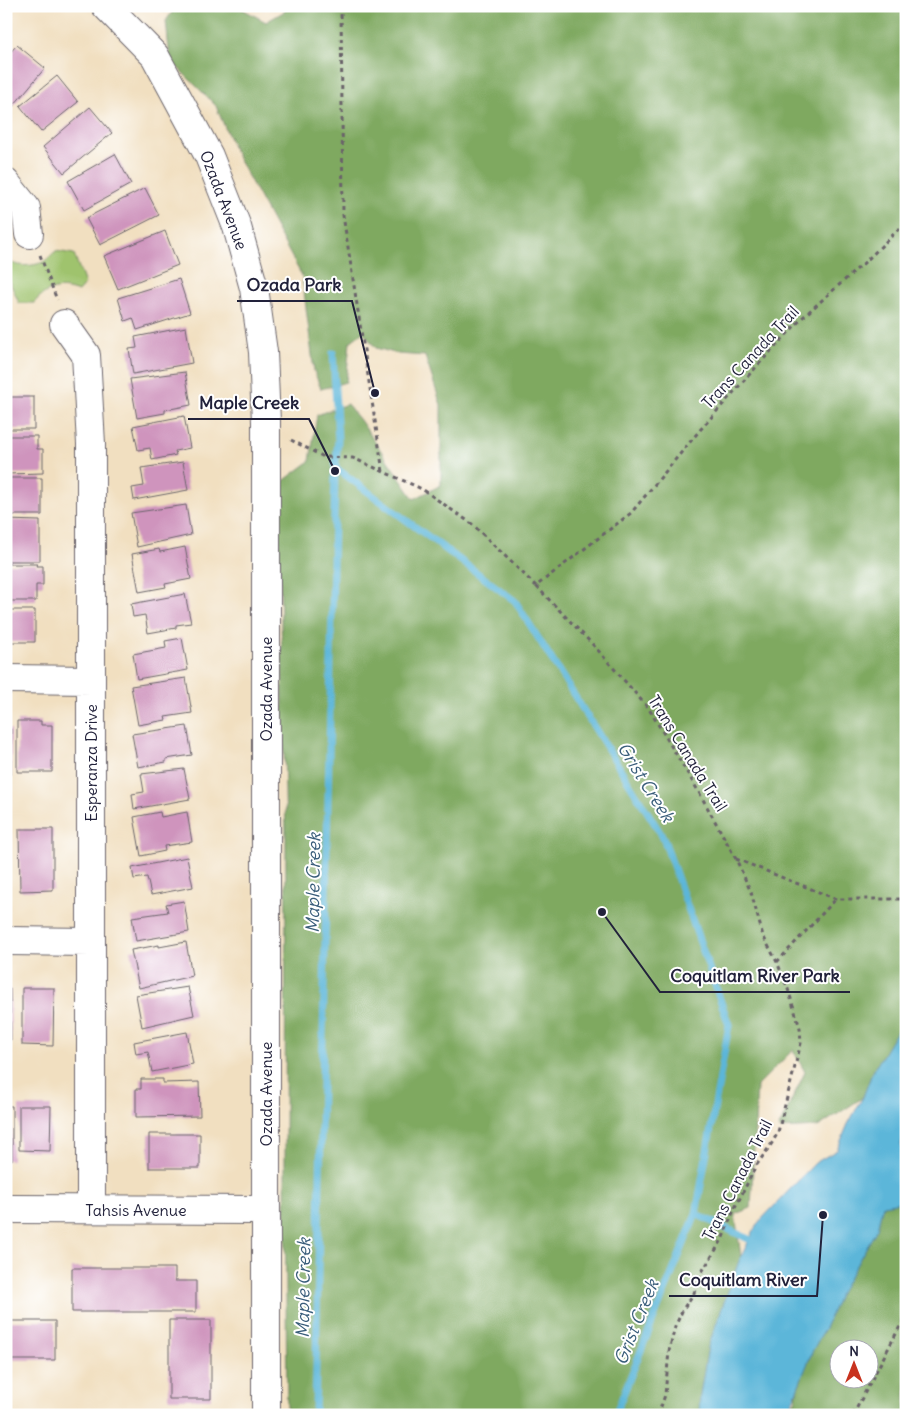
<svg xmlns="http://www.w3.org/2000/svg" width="912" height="1421" viewBox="0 0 912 1421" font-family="Delius,sans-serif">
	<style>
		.green { fill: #9fc36d; stroke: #607254 }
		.forest { fill: #7fa960; stroke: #50664e; fill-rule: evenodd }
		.water { fill: #5bb6d9; stroke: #3e6c8a }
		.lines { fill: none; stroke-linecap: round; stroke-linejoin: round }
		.stream { stroke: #5bb6d9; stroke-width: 7 }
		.building { fill: #cf94bd }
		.minor-casing { stroke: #6a646a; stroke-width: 30 }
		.path { stroke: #6a646a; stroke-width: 3; stroke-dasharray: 4 4; stroke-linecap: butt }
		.minor { stroke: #fff; stroke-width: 28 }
		.labels { text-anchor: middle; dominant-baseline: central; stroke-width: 4; stroke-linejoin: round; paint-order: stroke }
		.street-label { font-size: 16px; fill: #22223b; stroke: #fff }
		.water-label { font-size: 18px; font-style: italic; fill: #395d7a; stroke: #fff }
		.leader { fill: none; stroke: #22223b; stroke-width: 2 }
		.callout-dot { fill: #22223b; stroke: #fff; stroke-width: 2 }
		.callout-label { font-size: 18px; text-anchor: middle; font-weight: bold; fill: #22223b; stroke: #fff; stroke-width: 4; stroke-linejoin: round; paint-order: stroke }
	</style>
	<rect width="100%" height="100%" fill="#fff"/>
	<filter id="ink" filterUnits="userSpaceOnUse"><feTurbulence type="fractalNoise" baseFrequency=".02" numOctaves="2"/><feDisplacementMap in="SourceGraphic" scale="10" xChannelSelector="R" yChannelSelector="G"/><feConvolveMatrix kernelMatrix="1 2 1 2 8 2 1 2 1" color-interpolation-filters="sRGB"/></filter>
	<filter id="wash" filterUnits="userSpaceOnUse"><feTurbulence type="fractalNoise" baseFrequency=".0096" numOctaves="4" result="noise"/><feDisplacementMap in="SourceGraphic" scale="20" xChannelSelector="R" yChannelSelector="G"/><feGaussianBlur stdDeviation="1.12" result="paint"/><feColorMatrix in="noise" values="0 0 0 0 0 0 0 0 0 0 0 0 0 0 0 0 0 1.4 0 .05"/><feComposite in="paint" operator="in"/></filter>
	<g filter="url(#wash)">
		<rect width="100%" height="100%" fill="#f1dfc0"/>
		<path class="green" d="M56,251L74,254L85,284L78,292C61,285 46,288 34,303H19L6,273V260C16,267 32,267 43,262C47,260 52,254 56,251Z"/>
		<path class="forest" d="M176,6H237L266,22L285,11L289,6H906V1026L862,1098L818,1127L778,1129L805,1072L793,1050L757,1086L751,1208L735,1214L743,1271L717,1415H287L285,1165L286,836L278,485L310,461L317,415L347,404L360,420L414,499L441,485V405L425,356L398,354L376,348L363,332L350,342L346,382L321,389L314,371L302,276L236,154L216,106L170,60L166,21Z
			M906,1163V1415H788L796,1399L805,1326L862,1242ZM840,1348H870V1378H840Z"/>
		<path class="water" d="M906,1016V1130L901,1144L906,1185L901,1202L883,1205L877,1229L840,1293L826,1326L813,1350L787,1415H699L700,1395L708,1347L739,1261L757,1224L815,1163L837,1150L848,1124L863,1097L872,1073Z"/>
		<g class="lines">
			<path class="stream" d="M336,468L515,601L663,837L729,1025L696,1214L615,1415
				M696,1214L757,1243
				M315,1415L335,471L338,440L333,353"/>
		</g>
		<g id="blocks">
			<path class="building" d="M17,45L45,68L9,111L6,109V57Z
				M57,76L78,102L41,132L20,106Z
				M90,107L112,133L64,173L43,147Z
				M115,154L131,184L84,210L68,181Z
				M145,188L159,215L100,245L86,218Z
				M165,231L178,265L118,289L104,256Z
				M179,279L190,313L137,330L133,318L125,321L118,298Z
				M186,327L192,363L133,374L129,349L137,348L135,337Z
				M185,372L191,405L165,410V413L137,418L130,379Z
				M6,397H34V429H6Z
				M184,416L190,448L175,451L176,455L152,460L150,448L138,450L133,426Z
				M6,436H37V449H43V473L6,474Z
				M183,462L188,490L134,500L132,488L144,486L141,468Z
				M6,478H42V515H6Z
				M186,505L191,535L137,547L131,513Z
				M6,520L40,521V561H6Z
				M185,547L191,579L165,584L166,587L139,592L132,554L159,549L160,552Z
				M6,564H37L36,566H43V585H36V601H6Z
				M185,594L191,623L176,625V628L148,633L145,615L133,617L131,604Z
				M6,610H35V642H6Z
				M182,638L188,670L137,679L133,654L166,648L165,641Z
				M186,678L192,713L165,717L166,720L138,725L131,686Z
				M17,721H41V725H52V772H17Z
				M187,726L192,755L166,759V762L138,767L132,734Z
				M6,729H11V774H6Z
				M184,769L190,799L134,809L132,794L144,792L141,774Z
				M160,812L161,817L187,812L192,842L164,846L165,851L141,856L134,817Z
				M19,829H53V890L20,891Z
				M187,857L193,887L151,895L147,877L134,879L132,868Z
				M6,869H8L9,897H6Z
				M184,901L189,932L136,941L132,917L168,912L166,904Z
				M186,942L192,976L139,988L131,950L159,945V947Z
				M188,987L194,1015L142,1027L136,995Z
				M22,988H54L53,1046L22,1045Z
				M6,989H10L11,1040L6,1041Z
				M187,1032L193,1064L152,1072L148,1052L136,1054L134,1042Z
				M141,1079H163V1083L199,1082L200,1116L136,1117V1089H141Z
				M6,1106H12V1160H6Z
				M19,1106H51L50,1151L19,1150Z
				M149,1134H200V1168H149Z
				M72,1268H175V1281H196V1312H72Z
				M169,1320H211V1399H169Z
				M6,1321H55V1360H6Z"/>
		</g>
	</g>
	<g filter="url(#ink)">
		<use href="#blocks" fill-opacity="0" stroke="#6a646a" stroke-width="1"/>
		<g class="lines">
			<g class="minor-casing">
				<path id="minor" d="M106,6L155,56L209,156L237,227L254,288L263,352L266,422V1415
					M6,183L26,208L29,234
					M64,324L86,355L91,444V1209
					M6,679L91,680
					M6,941L90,942
					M6,1209L266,1210"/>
			</g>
			<path class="path" d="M341,6L343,215L383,472
				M40,255L57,300
				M291,440L324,457L353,458L422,489L472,524L536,586
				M736,859L836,899H906
				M777,962L836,899
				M658,1415L665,1395L669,1351L675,1327L683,1309L694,1293L700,1275L722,1240L733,1212L756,1166L772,1143L778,1132L801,1043L800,1028L788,989L777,962L763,936L751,892L736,859L700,794L649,709L596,648L536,586L631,513L700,430L757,366L803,317L866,261L906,222
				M853,1415L906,1315"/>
			<use href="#minor" class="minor"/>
		</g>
	</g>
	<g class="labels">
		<g class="street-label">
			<text transform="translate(224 200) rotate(69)">Ozada Avenue</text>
			<text transform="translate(750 357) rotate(-47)">Trans Canada Trail</text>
			<text transform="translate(266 689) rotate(-90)">Ozada Avenue</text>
			<text transform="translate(688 753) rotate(58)">Trans Canada Trail</text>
			<text transform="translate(91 763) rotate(-90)">Esperanza Drive</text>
			<text transform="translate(266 1094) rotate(-90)">Ozada Avenue</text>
			<text transform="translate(737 1180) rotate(-63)">Trans Canada Trail</text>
			<text x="136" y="1210">Tahsis Avenue</text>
		</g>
		<g class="water-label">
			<text transform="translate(646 782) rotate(58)">Grist Creek</text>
			<text transform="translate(313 883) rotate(-89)">Maple Creek</text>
			<text transform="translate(303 1288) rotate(-89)">Maple Creek</text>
			<text transform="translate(636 1322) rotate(-68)">Grist Creek</text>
		</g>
	</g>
	<path class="leader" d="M375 393L352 301H237M335 471L309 419H188M602 912L660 992H850M823 1215L817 1296H669"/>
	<g class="callout-dot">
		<circle cx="375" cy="393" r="5"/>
		<circle cx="335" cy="471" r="5"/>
		<circle cx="602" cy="912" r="5"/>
		<circle cx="823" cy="1215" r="5"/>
	</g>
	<g class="callout-label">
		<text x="294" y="291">Ozada Park</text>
		<text x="249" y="409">Maple Creek</text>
		<text x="755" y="982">Coquitlam River Park</text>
		<text x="743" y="1286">Coquitlam River</text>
	</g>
	<rect width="912" height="1421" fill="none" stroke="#fff" stroke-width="25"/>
	<g transform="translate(854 1364)"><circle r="24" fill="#ffffff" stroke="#a7a7b1"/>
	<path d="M0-4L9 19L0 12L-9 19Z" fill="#c8321e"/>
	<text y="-8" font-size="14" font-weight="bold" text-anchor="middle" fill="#22223b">N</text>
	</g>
</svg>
